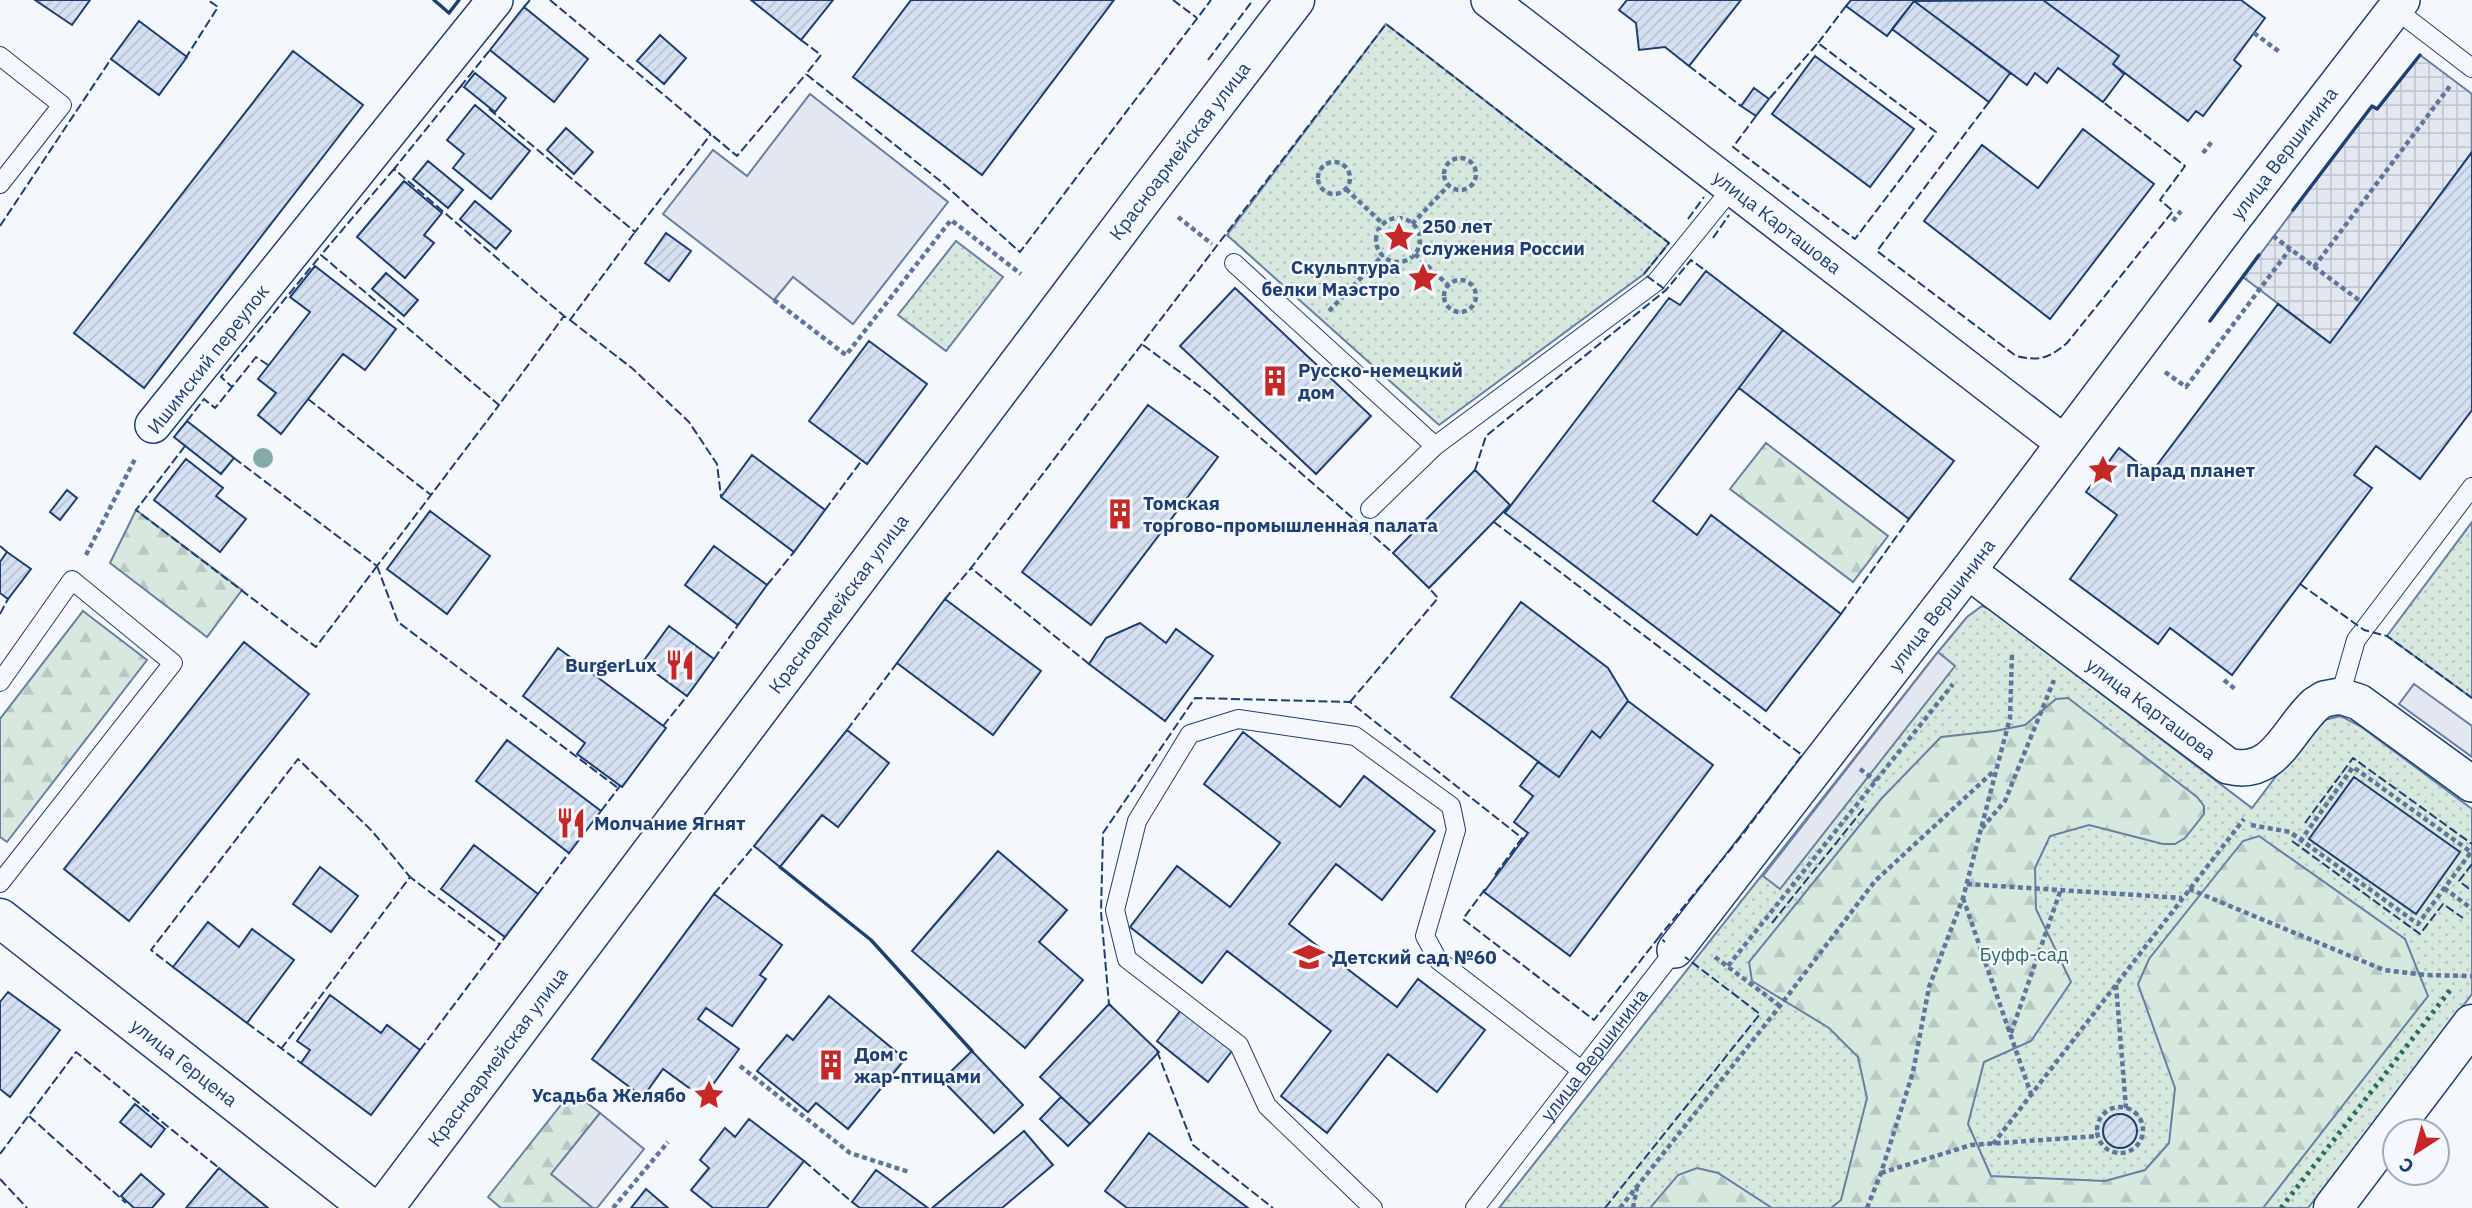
<svg xmlns="http://www.w3.org/2000/svg" width="2472" height="1208" viewBox="0 0 2472 1208" font-family="'IBM Plex Sans',sans-serif">
	<style>
		.grass { fill: url(#grass-dots); stroke: #687fa3; stroke-width: 2 }
		.forest { fill: url(#forest-firs); stroke: #687fa3; stroke-width: 2 }
		.parking { fill: #e3e8f0; stroke: #687fa3; stroke-width: 2 }
		.plaza { fill: url(#plaza-grid); stroke: #687fa3; stroke-width: 2 }
		.building { fill: url(#building-hatch); stroke: #1d3f73; stroke-width: 2 }
		.lines { fill: none; stroke-linecap: round; stroke-linejoin: round }
		.service-casing { stroke: #1d3f73; stroke-width: 20 }
		.minor-casing { stroke: #1d3f73; stroke-width: 38 }
		.tertiary-casing { stroke: #1d3f73; stroke-width: 41 }
		.secondary-casing { stroke: #1d3f73; stroke-width: 41 }
		.path { stroke: #5e769c; stroke-width: 4.5; stroke-dasharray: 5 3.5; stroke-linecap: butt }
		.service { stroke: #f4f7fb; stroke-width: 18 }
		.minor { stroke: #f4f7fb; stroke-width: 35 }
		.tertiary { stroke: #f4f7fb; stroke-width: 38 }
		.secondary { stroke: #f4f7fb; stroke-width: 38 }
		.hedge { stroke: #2c6c60; stroke-width: 5; stroke-dasharray: 3.5 5; stroke-linecap: butt }
		.fence { stroke: #1d3f73; stroke-width: 2; stroke-dasharray: 9 3.5; stroke-linecap: butt }
		.wall { stroke: #1d3f73; stroke-width: 3.5 }
		.tree { fill: #86aba6 }
		.labels { text-anchor: middle; dominant-baseline: central; stroke-width: 5; stroke-linejoin: round; paint-order: stroke }
		.street-label { font-size: 19px; fill: #1d3f73; stroke: #f4f7fb }
		.poi-label { font-size: 19px; font-weight: bold; fill: #1d3f73; stroke: #f4f7fb; text-anchor: start }
		.park-label { font-size: 19px; fill: #2c6c60; stroke: #f4f7fb }
	</style>
	<defs>
		<pattern id="grass-dots" width="8" height="8" patternUnits="userSpaceOnUse" patternTransform="scale(1.75)"><rect width="8" height="8" fill="#d7e8df"/><path d="M2 2h.1M6 6h.1" fill="none" stroke="#b8c8c3" stroke-width="1.8" stroke-linecap="round"/></pattern>
		<pattern id="forest-firs" width="22" height="20" patternUnits="userSpaceOnUse" patternTransform="scale(1.75)"><rect width="22" height="20" fill="#d7e8df"/><path d="M5 1l3.5 6h-7zM16 11l3.5 6h-7z" fill="#b8c8c3"/></pattern>
		<pattern id="plaza-grid" width="8" height="8" patternUnits="userSpaceOnUse" patternTransform="scale(1.75)"><rect width="8" height="8" fill="#e3e8f0"/><path d="M0 4h8M4 0v8" fill="none" stroke="#c2c8d1"/></pattern>
		<pattern id="building-hatch" width="6" height="6" patternUnits="userSpaceOnUse" patternTransform="scale(1.75)"><rect width="6" height="6" fill="#d5e0f0"/><path d="M-1 1l2-2M0 6l6-6M5 7l2-2" fill="none" stroke="#b6c1d1"/></pattern>
	</defs>
	<rect width="100%" height="100%" fill="#f4f7fb"/>
	<path class="grass" d="M1386,24L1669,243L1644,274L1439,425L1227,235Z
		M956,241L1003,277L946,351L898,315Z
		M2472,522V698L2387,636Z
		M1982,606L1989,609L2252,808L2311,730L2324,720L2341,716L2360,726L2472,809V994L2308,1208H1499L1938,652L1967,617Z"/>
	<path class="forest" d="M1766,443L1888,536L1853,582L1730,489Z
		M136,510L242,590L207,637L110,563Z
		M83,611L147,660L7,842L0,837V719Z
		M2068,698L2197,797L2204,806V814L2185,838L2175,844H2163L2089,825L2050,836L2035,868L2036,909L2071,982L2031,1041L1984,1062L1968,1124L1991,1176L2105,1181L2145,1170L2169,1143L2175,1088L2138,984L2149,959L2243,841L2259,836L2405,939L2428,996L2263,1208H1831L1841,1200L1867,1098L1858,1057L1829,1028L1752,981L1749,962L1881,799L1941,737L1995,731L2025,725L2056,699Z
		M572,1091L600,1113L552,1174L593,1208H501L488,1197Z
		M1697,1168L1718,1173L1772,1208H1650L1678,1175Z"/>
	<path class="parking" d="M810,94L948,202L853,324L793,277L774,300L663,214L713,150L747,176Z
		M1938,652L1955,666L1780,889L1763,876Z
		M2414,684L2472,726V757L2399,704Z
		M600,1113L644,1149L597,1208H593L551,1174Z"/>
	<path class="plaza" d="M2420,55L2472,94V152L2330,343L2243,277L2372,106L2378,109Z"/>
	<path class="building" d="M35,0H90L72,25Z
		M751,0H833L801,40Z
		M911,0H1114L982,175L853,77Z
		M1627,0H1741L1689,66L1665,47L1639,50L1636,23L1619,10Z
		M1851,0H1913L1914,1L1887,36L1846,6Z
		M2043,0H2241L2265,18L2234,60L2241,66L2203,116L2196,111L2188,121L2113,64L2119,56Z
		M2043,0L2119,56L2113,64L2124,74L2103,102L2058,68L2047,83L2035,73L2027,85L1914,1Z
		M1914,1L2010,73L1989,102L1892,29Z
		M524,7L588,59L554,102L490,50Z
		M139,21L187,57L159,95L111,59Z
		M660,35L686,58L664,84L637,61Z
		M293,51L363,105L144,388L74,333Z
		M1815,56L1914,129L1870,187L1772,114Z
		M475,73L506,98L495,112L464,87Z
		M1754,88L1769,99L1756,116L1741,106Z
		M475,105L530,151L491,199L453,168L464,154L447,140Z
		M566,128L593,152L574,174L547,150Z
		M2083,129L2154,184L2050,319L1924,221L1982,145L2038,188Z
		M2472,152V410L2420,479L2376,446L2354,475L2372,488L2232,675L2170,628L2158,644L2070,579L2117,515L2086,492L2119,448L2151,473L2278,304L2330,343Z
		M428,161L463,190L448,208L413,179Z
		M404,181L442,213L424,235L434,243L405,278L357,237Z
		M475,201L511,231L496,249L460,219Z
		M666,233L691,251L669,281L645,263Z
		M315,266L396,329L365,370L343,354L281,434L258,415L276,393L258,379L310,312L290,297Z
		M1706,271L1783,330L1653,501L1697,535L1711,515L1841,614L1766,711L1505,513L1669,298L1680,305Z
		M386,273L418,300L404,316L372,289Z
		M1235,288L1371,416L1316,474L1180,346Z
		M1783,330L1954,461L1909,519L1739,388Z
		M869,341L927,384L867,464L809,421Z
		M1148,405L1218,457L1091,625L1022,572Z
		M187,421L234,458L221,474L174,437Z
		M752,455L825,510L794,552L721,497Z
		M186,459L223,488L216,496L246,519L220,552L154,500Z
		M1475,470L1510,505L1429,588L1393,553Z
		M67,490L77,498L60,520L50,512Z
		M430,511L490,556L447,614L387,569Z
		M714,546L767,585L738,625L685,585Z
		M7,552L31,569L8,599L0,593V562Z
		M945,599L1041,671L993,735L897,663Z
		M1521,602L1608,668L1628,701L1600,738L1592,731L1559,777L1451,697Z
		M1140,623L1166,643L1176,629L1213,656L1165,721L1089,664L1106,638Z
		M669,626L714,659L687,696L642,663Z
		M244,642L309,694L129,921L64,869Z
		M558,648L666,728L622,787L577,754L585,743L523,696Z
		M1628,701L1713,765L1570,956L1484,892L1528,833L1514,822L1533,796L1520,786L1538,762L1559,777L1592,731L1600,738Z
		M847,730L889,763L838,827L822,815L780,867L754,846Z
		M1243,732L1340,807L1364,776L1435,831L1382,900L1336,864L1289,924L1397,1007L1418,979L1485,1030L1437,1092L1388,1054L1327,1133L1281,1096L1331,1031L1227,951L1202,983L1130,927L1177,866L1230,907L1280,843L1204,784Z
		M507,740L601,811L569,853L476,781Z
		M2354,777L2460,852L2416,914L2309,839Z
		M474,845L538,894L505,937L441,889Z
		M998,851L1067,910L1039,942L1083,980L1025,1048L912,951Z
		M320,867L358,896L331,932L293,904Z
		M714,894L782,945L760,975L766,979L732,1026L706,1008L698,1019L739,1049L703,1098L663,1069L643,1097L592,1059Z
		M208,922L239,947L252,929L294,960L247,1023L173,967Z
		M8,992L60,1030L10,1097L0,1089V1002Z
		M330,995L381,1033L387,1025L420,1050L371,1115L301,1063L310,1050L297,1041Z
		M829,996L905,1059L848,1129L816,1103L808,1112L757,1071L787,1035L793,1040Z
		M1109,1004L1159,1052L1090,1124L1040,1077Z
		M1181,1010L1232,1051L1208,1082L1157,1041Z
		M972,1051L1023,1105L994,1133L942,1080Z
		M1061,1097L1090,1124L1068,1146L1040,1119Z
		M135,1104L165,1129L151,1147L120,1122Z
		M2103 1131a17 17 0 1 1 34 0a17 17 0 1 1-34 0Z
		M749,1119L804,1161L767,1208H713L691,1190L709,1168L700,1160L725,1128L735,1137Z
		M1024,1131L1053,1165L1002,1208H932Z
		M1149,1133L1248,1208H1127L1105,1191Z
		M219,1168L268,1208H186Z
		M876,1170L928,1208H860L852,1202Z
		M141,1174L164,1194L152,1208H134L121,1196Z
		M646,1189L668,1208H631Z"/>
	<g class="lines">
		<g class="service-casing">
			<g id="service">
				<path d="M2395,9L2472,68"/>
				<path d="M0,56L62,105L0,184"/>
				<path d="M1234,263L1435,446L1656,282L1733,187"/>
				<path d="M1370,509L1435,446"/>
				<path d="M0,682L72,580L173,663L0,883"/>
				<path d="M2340,696L2356,640L2472,487"/>
				<path d="M1373,1208L1267,1106L1239,1045L1127,959L1115,910L1137,821L1190,734L1238,719L1355,736L1451,806L1456,830L1425,936L1438,960L1581,1070"/>
				<path id="s1" d="M1475,1208L1675,950"/>
			</g>
		</g>
		<g class="minor-casing">
			<g id="minor">
				<path id="s2" d="M1489,0L2064,443"/>
				<path d="M153,425L495,0"/>
				<path id="s3" d="M1968,571L2228,766C2275,778 2287,730 2316,704L2324,699L2340,696L2359,702L2472,784"/>
				<path id="s4" d="M1675,950L1968,571L2229,224L2402,0"/>
			</g>
		</g>
		<g class="tertiary-casing">
			<g id="tertiary">
				<path id="s5" d="M0,918L370,1208"/>
				<path d="M2333,1208L2472,1024"/>
			</g>
		</g>
		<g class="secondary-casing">
			<g id="secondary">
				<path id="s6" d="M384,1208L1147,193L1295,0"/>
			</g>
		</g>
		<path class="path" d="M2254,33L2281,53
			M2203,153L2213,140
			M1444 174a16 16 0 1 1 32 0a16 16 0 1 1-32 0Z
			M1318 178a16 16 0 1 1 32 0a16 16 0 1 1-32 0Z
			M1346,189L1383,224
			M1178,217L1212,244
			M1376 240a22 22 0 1 1 44 0a22 22 0 1 1-44 0Z
			M2173,221L2181,211
			M1412,224L1449,185
			M2273,236L2360,301
			M1415,254L1448,285
			M2314,267L2450,86
			M1444 296a16 16 0 1 1 32 0a16 16 0 1 1-32 0Z
			M774,300L846,355L951,220L1021,274
			M1329,311L1383,255
			M2165,372L2186,387L2290,249
			M86,555L136,457
			M2224,680L2235,689
			M1860,769L1876,781
			M2251,825L2290,832L2301,840L2418,924L2471,852L2353,767L2301,840
			M1982,828L2005,801L2054,680
			M1967,884L2182,898
			M2444,888L2472,909
			M2189,889L2384,970L2426,975L2472,976
			M1963,898L2031,1094
			M1715,957L1780,1006
			M1728,966L1953,684
			M2116,985L2126,1108
			M2011,1033L2061,889
			M740,1066L850,1153L909,1172
			M2097 1130a23 23 0 1 1 46 0a23 23 0 1 1-46 0Z
			M1993,1144L2244,819
			M1881,1173L1971,1145L2098,1136
			M613,1208L668,1142
			M1620,1208L1776,1011L1875,881L1995,770
			M1633,1208L1637,1188
			M1867,1208L1881,1173L1913,1072L1929,987L1963,898L2001,752L2010,718L2012,653"/>
		<use href="#service" class="service"/>
		<use href="#minor" class="minor"/>
		<use href="#tertiary" class="tertiary"/>
		<use href="#secondary" class="secondary"/>
		<path class="hedge" d="M2281,1208L2451,989"/>
		<path class="fence" d="M550,0L737,156L806,74
			M1173,0L1197,18
			M524,7L530,0
			M801,40L821,55L806,74L939,180L1020,252L1211,0
			M1818,43L1846,6
			M185,59L218,7L208,0
			M1208,60L1253,0
			M1689,66L1741,106
			M461,86L394,169L564,316L570,320L635,232
			M462,87L461,86L490,50
			M1989,102L1877,251L2016,356C2040,361 2048,359 2067,343L2173,211L2160,200L2185,166L2103,102
			M489,109L635,232L711,134
			M1756,116L1733,147L1855,239L1936,132L1818,43L1769,99
			M394,169L321,255L499,405L564,316
			M1688,219L1704,197
			M0,226L111,59L112,60
			M1713,238L1729,215
			M570,320L633,369L689,422L717,464L721,497
			M1143,345L1210,394L1393,553
			M268,365L256,357L232,387L221,377L321,255
			M308,399L431,495L499,405
			M187,421L204,399L215,408L232,387
			M185,446L136,510L316,647L377,566
			M234,458L377,566L431,495
			M1475,470L1486,436L1666,290L1691,260L1706,271
			M825,510L862,460
			M1494,522L1802,755L1743,834L1659,937
			M0,546L7,552
			M377,566L398,622L618,788
			M2300,584L2364,630L2387,636L2472,698
			M767,585L794,552
			M945,599L971,568
			M0,614L8,599
			M1841,614L1909,519
			M714,659L738,625
			M1089,664L971,568L1386,24L1669,243L1644,274L1666,290
			M1350,702L1438,598L1429,588
			M663,726L687,696
			M847,730L897,663
			M601,811L620,786
			M2305,823L2353,758L2472,844
			M2292,841L2420,934L2443,904L2463,918
			M2472,864L2459,881L2472,891
			M1485,889L1463,919L1594,1020L1659,937L1665,942
			M538,894L569,853
			M714,894L754,846
			M1772,923L1865,807
			M173,967L151,950L298,759L372,831L410,877
			M1112,1007L1109,1004L1101,912L1103,833L1195,698L1350,702L1522,838L1495,875
			M247,1023L301,1063
			M281,1049L410,877L499,944
			M420,1050L505,937
			M1157,1051L1193,1145L1273,1208
			M29,1116L126,1203
			M0,1154L76,1052L219,1168
			M804,1161L852,1202
			M0,1179L27,1208
			M1605,1208L1760,1014L1685,957"/>
		<path class="wall" d="M434,0L449,13L459,0
			M2293,210L2372,106L2377,109L2420,55
			M2210,321L2259,255
			M780,867L871,940L972,1051"/>
	</g>
	<circle class="tree" cx="263" cy="458" r="10"/>
	<defs>
		<g id="sight-bare" transform="scale(2.415)"><path d="M0-6L1.8-2.2L6-1.7L2.9 1.2L3.7 5.4L0 3.3L-3.7 5.4L-2.9 1.2L-6-1.7L-1.8-2.2Z" fill="#c62828" stroke="#f4f7fb" stroke-width="2.5" paint-order="stroke"/></g>
		<g id="building-bare" transform="scale(2.415)"><path d="M-4-6H4V6H1V3H-1V6H-4ZM-2.5-4.3h1.7v1.8h-1.7ZM.8-4.3h1.7v1.8H.8ZM-2.5-1h1.7V.8h-1.7ZM.8-1h1.7V.8H.8Z" fill="#c62828" stroke="#f4f7fb" stroke-width="2.5" paint-order="stroke"/></g>
		<g id="restaurant-bare" transform="scale(2.415)"><path d="M-5-6h1v4h1v-4h1v4h1v-4h1v5L-1.5 .5V6h-2V.5L-5-1ZM5-6V6H3V1.5H1.5Q1.5-4 5-6Z" fill="#c62828" stroke="#f4f7fb" stroke-width="2.5" paint-order="stroke"/></g>
		<g id="school-bare" transform="scale(2.415)"><path d="M0-5L7-2L0 1L-7-2ZM-4 1L0 2.5L4 1V4Q0 6-4 4Z" fill="#c62828" stroke="#f4f7fb" stroke-width="2.5" paint-order="stroke"/></g>
	</defs>
	<g fill-rule="evenodd">
		<use href="#sight-bare" x="1399" y="237"/>
		<use href="#sight-bare" x="1423" y="278"/>
		<use href="#building-bare" x="1275" y="381"/>
		<use href="#sight-bare" x="2103" y="470"/>
		<use href="#building-bare" x="1120" y="514"/>
		<use href="#restaurant-bare" x="680" y="665"/>
		<use href="#restaurant-bare" x="571" y="823"/>
		<use href="#school-bare" x="1309" y="957"/>
		<use href="#building-bare" x="831" y="1065"/>
		<use href="#sight-bare" x="709" y="1095"/>
	</g>
	<g class="labels">
		<g class="street-label">
			<text stroke="none"><textPath href="#s6" startOffset="1323">Красноармейская улица</textPath></text>
			<text stroke="none"><textPath href="#s4" startOffset="1003">улица Вершинина</textPath></text>
			<text stroke="none"><textPath href="#s2" startOffset="364">улица Карташова</textPath></text>
			<text transform="translate(208 359) rotate(-52)">Ишимский переулок</text>
			<text stroke="none"><textPath href="#s6" startOffset="756">Красноармейская улица</textPath></text>
			<text stroke="none"><textPath href="#s4" startOffset="436">улица Вершинина</textPath></text>
			<text stroke="none"><textPath href="#s3" startOffset="229">улица Карташова</textPath></text>
			<text stroke="none"><textPath href="#s1" startOffset="194">улица Вершинина</textPath></text>
			<text stroke="none"><textPath href="#s6" startOffset="189">Красноармейская улица</textPath></text>
			<text stroke="none"><textPath href="#s5" startOffset="234">улица Герцена</textPath></text>
		</g>
		<g class="poi-label">
			<text x="1422" y="226">250 лет<tspan x="1422" dy="22">служения России</tspan></text>
			<text x="1400" y="267" text-anchor="end">Скульптура<tspan x="1400" dy="22">белки Маэстро</tspan></text>
			<text x="1298" y="370">Русско-немецкий<tspan x="1298" dy="22">дом</tspan></text>
			<text x="2126" y="470">Парад планет</text>
			<text x="1143" y="503">Томская<tspan x="1143" dy="22">торгово-промышленная палата</tspan></text>
			<text x="657" y="665" text-anchor="end">BurgerLux</text>
			<text x="594" y="823">Молчание Ягнят</text>
			<text x="1332" y="957">Детский сад №60</text>
			<text x="854" y="1054">Дом с<tspan x="854" dy="22">жар-птицами</tspan></text>
			<text x="686" y="1095" text-anchor="end">Усадьба Желябо</text>
		</g>
		<g class="park-label">
			<text x="2024" y="954">Буфф-сад</text>
		</g>
	</g>
	<g transform="translate(2416 1152) rotate(216)"><circle r="33" fill="#f4f7fb" stroke="#9eadc5" stroke-width="2"/>
	<path d="M0-5L12 26L0 18L-12 26Z" fill="#c62828"/>
	<text y="-10" font-size="19" font-weight="bold" text-anchor="middle" fill="#1d3f73">С</text>
	</g>
</svg>
